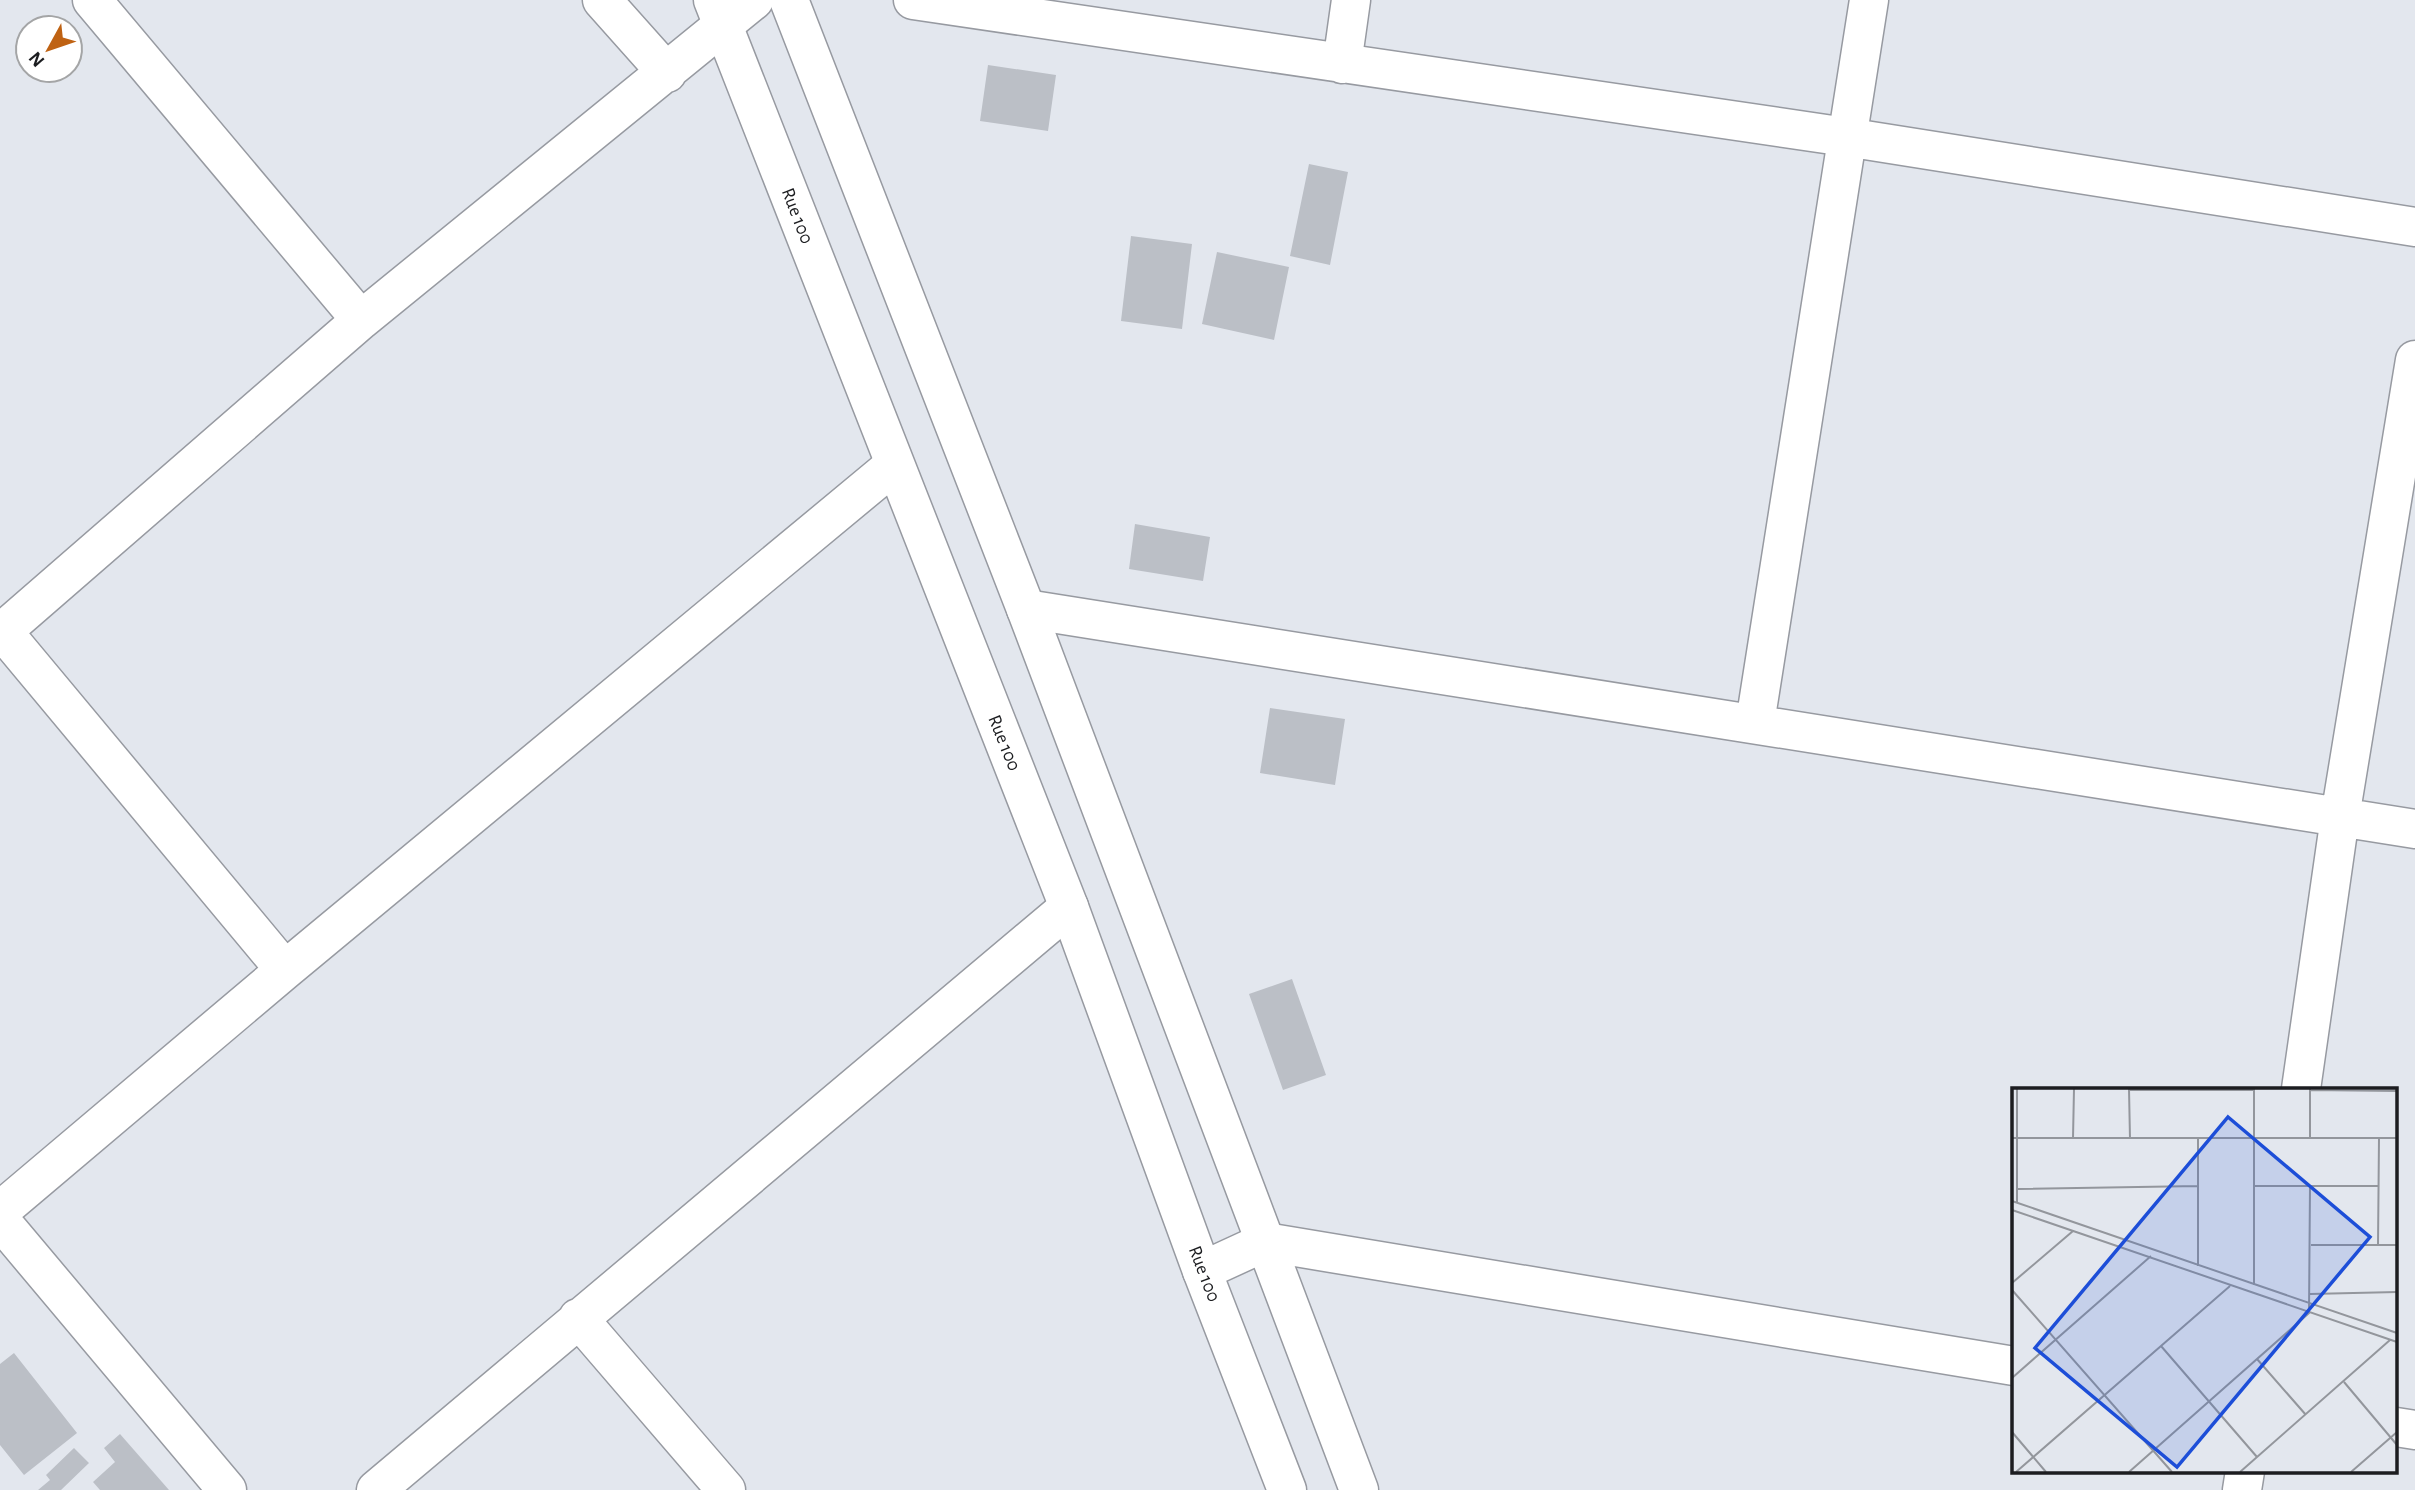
<svg xmlns="http://www.w3.org/2000/svg" width="2415" height="1490" viewBox="0 0 2415 1490" font-family="'Alegreya Sans',sans-serif">
	<style>
		.building { fill: #bbbfc6 }
		.lines { fill: none; stroke-linecap: round; stroke-linejoin: round }
		.street-casing { stroke: #979aa1; stroke-width: 41 }
		.secondary-casing { stroke: #979aa1; stroke-width: 41 }
		.street { stroke: #fff; stroke-width: 38 }
		.secondary { stroke: #fff; stroke-width: 38 }
		.labels { text-anchor: middle; dominant-baseline: central; stroke-width: 6; stroke-linejoin: round; paint-order: stroke }
		.street-label { font-size: 19px; fill: #1c1d20; stroke: #fff }
		.inset-road { fill: none; stroke: #93969c; stroke-width: 2 }
		.view { fill: #1d4ed8; fill-opacity: 0.15; stroke: #1d4ed8; stroke-width: 3.5 }
		.inset-edge { fill: none; stroke: #1c1d20; stroke-width: 3.5 }
	</style>
	<rect width="100%" height="100%" fill="#e3e7ee"/>
	<path class="building" d="M988,65L1056,75L1048,131L980,121Z
		M1309,164L1348,172L1330,265L1290,256Z
		M1131,236L1192,244L1182,329L1121,321Z
		M1217,252L1289,267L1274,340L1202,324Z
		M1135,524L1210,537L1203,581L1129,569Z
		M1270,708L1345,719L1335,785L1260,773Z
		M1292,979L1326,1075L1283,1090L1249,994Z
		M14,1353L77,1433L24,1475L0,1445V1364Z
		M120,1434L169,1490H100L93,1482L115,1462L104,1448Z
		M74,1448L89,1463L61,1490H38L50,1480L46,1475Z"/>
	<g class="lines">
		<g class="street-casing">
			<path id="street" d="M92,0L361,320
				M602,0L667,73
				M913,0L1846,137L2415,227
				M1342,64L1351,0
				M1026,609L2415,829
				M0,628L285,970
				M3,631L361,320L754,0
				M1755,723L1869,0
				M2301,1089L2340,817L2415,360
				M0,1211L285,970L894,465
				M0,1220L227,1490
				M1202,1271L1265,1242L2014,1366
				M578,1318L726,1490
				M2396,1427L2415,1430
				M376,1490L1069,907
				M2242,1490L2245,1471"/>
		</g>
		<g class="secondary-casing">
			<path id="secondary" d="M713,0L1069,907L1202,1271L1287,1490
				M789,0L1026,609L1359,1490"/>
		</g>
		<use href="#street" class="street"/>
		<use href="#secondary" class="secondary"/>
	</g>
	<g class="labels">
		<g class="street-label">
			<text transform="translate(797 216) rotate(69)">Rue 100</text>
			<text transform="translate(1004 743) rotate(68)">Rue 100</text>
			<text transform="translate(1204 1274) rotate(69)">Rue 100</text>
		</g>
	</g>
	<g transform="translate(2012 1088)">
		<rect width="385" height="385" fill="#e3e7ee"/>
		<path class="inset-road" d="M5,1V115M117,1L118,51M242,1V197M298,1V50M117,2H242M298,2L385,3M0,50H385M61,50L62,1M186,51V178M243,98H366M6,101L186,98M0,113L385,245M0,122L385,254M299,157H385M366,157L367,50M0,195L61,143M0,202L160,384M298,206L385,204M149,258L245,369M245,271L294,327M0,290L139,168M332,294L385,357M0,344L34,384M4,384L218,198M117,384L297,225L298,98M228,384L378,252M339,384L385,344"/>
		<path class="view" d="M216,29L358,149L165,379L23,260Z"/>
		<rect width="385" height="385" class="inset-edge"/>
	</g>
	<g transform="translate(49 49) rotate(230)"><circle r="33" fill="#ffffff" stroke="#a4a5a6" stroke-width="2"/>
	<path d="M0-5L12 26L0 18L-12 26Z" fill="#bf6213"/>
	<text y="-10" font-size="19" font-weight="bold" text-anchor="middle" fill="#1c1d20">N</text>
	</g>
</svg>
